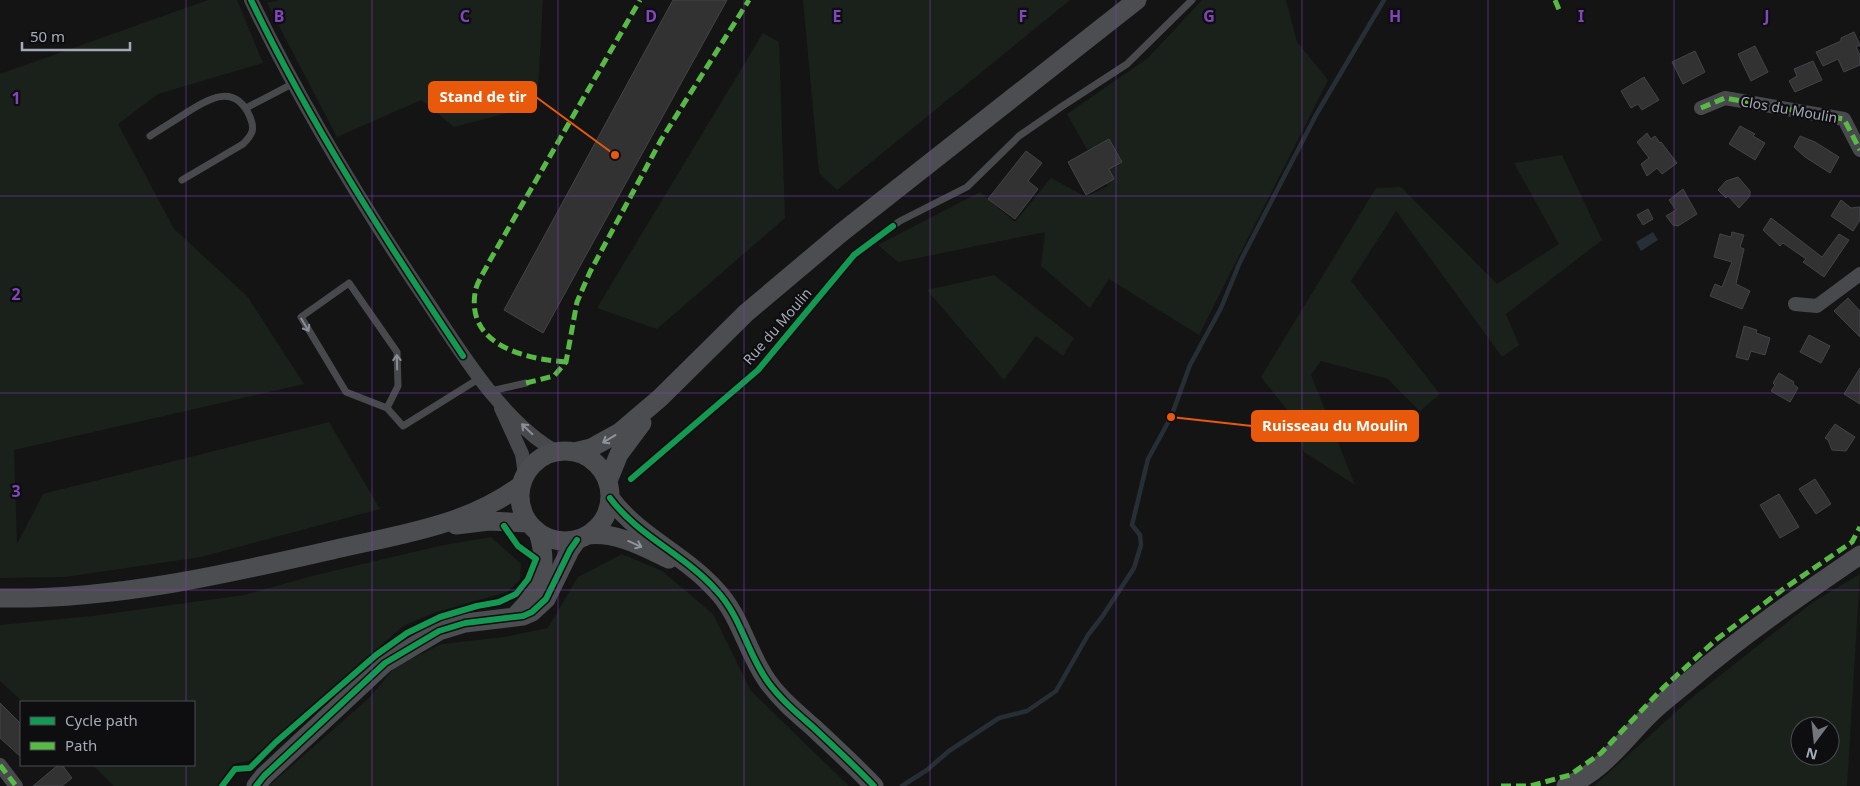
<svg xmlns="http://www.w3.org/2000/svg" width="1860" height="786" viewBox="0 0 1860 786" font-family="'Noto Sans',sans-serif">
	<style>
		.green { fill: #1a211b; fill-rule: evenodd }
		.water { fill: #272f36 }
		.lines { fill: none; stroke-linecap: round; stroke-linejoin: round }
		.stream { stroke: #272f36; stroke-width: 4.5 }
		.building { fill: #323233; stroke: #424448 }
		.lane { stroke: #48494d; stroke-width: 7 }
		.street { stroke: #48494d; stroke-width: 14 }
		.secondary { stroke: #4c4d51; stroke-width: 19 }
		.quiet { stroke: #58b947; stroke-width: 5; stroke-dasharray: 10 5; stroke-linecap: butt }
		.cycleway-casing { stroke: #0e0e10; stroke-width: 9 }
		.cycleway { stroke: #139951; stroke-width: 6 }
		.oneway { stroke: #888d96 }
		.oneway2 { stroke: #8e939d }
		.grid { fill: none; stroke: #8345bd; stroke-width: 1; stroke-opacity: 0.55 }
		.labels { text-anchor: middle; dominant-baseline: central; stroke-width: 4.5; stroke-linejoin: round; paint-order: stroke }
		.street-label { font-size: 14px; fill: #a4aab6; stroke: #0e0e10 }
		.grid-label { font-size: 16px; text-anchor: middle; font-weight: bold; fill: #8345bd; stroke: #0e0e10; stroke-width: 4.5; stroke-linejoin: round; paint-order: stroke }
		.leader { fill: none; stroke: #e8590c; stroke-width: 2 }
		.callout-dot { fill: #e8590c; stroke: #0e0e10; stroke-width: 2 }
		.callout { fill: #e8590c; stroke: #e8590c; stroke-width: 2 }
		.callout-label { font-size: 15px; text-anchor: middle; font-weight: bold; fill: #fff }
	</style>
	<rect width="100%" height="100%" fill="#141414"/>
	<path class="green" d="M208,0H237L263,63L158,94L118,124L174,229L247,296L304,384L14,450L17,544L43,494L329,422L380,509L201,557L65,577L0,578V74Z
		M279,0H543L537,105L454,127L421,100L337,137L267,3Z
		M803,0H1070L837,190L819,173Z
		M1202,0H1286L1297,42L1328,80L1199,335L1109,279L1090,308L1041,266L1045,232L898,262L878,245L980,192L1015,222L1051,178L1086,197L1108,186L1067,114L1148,58Z
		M763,33L779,42L785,218L657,329L597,308Z
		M1562,155L1602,240L1506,314L1519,345L1502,357L1396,211L1351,281L1440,394L1420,411L1388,379L1321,361L1311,375L1355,485L1304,452L1293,417L1261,377L1376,188L1401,187L1497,284L1559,244L1514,163Z
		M994,275L1074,338L1063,356L1036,336L1004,380L927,290Z
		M491,537L521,564L520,580L507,592L433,613L403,626L249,761L233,764L217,786H114L93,765H194V702H23L0,681V625L92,616L244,595L312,576L439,546Z
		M622,554L662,571L713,614L751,691L849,786H269L369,698L395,667L442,644L504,637L548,628L578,577Z
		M1860,574L1847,786H1594L1689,700L1813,602ZM1800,726H1830V756H1800Z"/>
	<path class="water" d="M1653,232L1658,240L1641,251L1636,242Z"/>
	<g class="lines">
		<path class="stream" d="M902,786L927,770L949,751L999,718L1027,711L1056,691L1088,635L1102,617L1134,568L1141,545L1140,535L1132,525L1148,459L1171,417L1190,365L1221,308L1240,262L1316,115L1384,0"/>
	</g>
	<path class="building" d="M673,0H727L543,333L504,310Z
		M1854,32L1860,45L1856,47L1860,55V65L1844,72L1838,59L1823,66L1816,52L1841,41V38Z
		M1755,46L1768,72L1751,81L1738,54Z
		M1695,51L1705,72L1683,84L1672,62Z
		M1813,61L1822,80L1795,92L1789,81L1797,76L1794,69Z
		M1644,77L1659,100L1642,110L1638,104L1631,108L1621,91Z
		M1740,126L1755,134L1753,136L1765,143L1755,160L1729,144Z
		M1647,133L1651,139L1655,136L1660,143L1661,142L1677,163L1662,174L1657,168L1647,176L1641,164L1649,158L1637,142Z
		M1800,136L1815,142L1839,157L1830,173L1805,157L1794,147Z
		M1109,139L1122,162L1109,169L1114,179L1086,195L1068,162Z
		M1026,151L1042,163L1028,181L1038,189L1015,219L988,199Z
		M1738,177L1750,191V196L1739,208L1728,196L1726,198L1718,190L1726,181Z
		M1683,189L1697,214L1678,226L1673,225L1666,216L1676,210L1669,200Z
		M1841,200L1851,208L1860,207V220L1853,231L1831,216Z
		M1648,209L1653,219L1643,225L1637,215Z
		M1771,218L1822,257L1839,234L1849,240L1824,277L1803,262L1806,259L1783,243L1780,246L1763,230Z
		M1732,232L1744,235L1740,247L1744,249L1736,284L1750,291L1742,309L1710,296L1715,284L1722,287L1732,262L1714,257L1720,234L1731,237Z
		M1848,298L1860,311V337L1834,311Z
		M1744,326L1757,330L1756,333L1770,338L1765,355L1751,351L1748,360L1736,357Z
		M1809,335L1830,346L1821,363L1800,352Z
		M1860,368V404L1844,394Z
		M1779,373L1794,382L1793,384L1798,388L1790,402L1771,391L1775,385L1773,383Z
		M1835,424L1855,437L1846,451L1832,450L1828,440L1825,438Z
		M1815,479L1831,504L1816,514L1799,489Z
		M1779,494L1799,527L1780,538L1760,505Z
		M0,703L21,724V757L0,738Z
		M58,765H62L72,778L62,786H33Z"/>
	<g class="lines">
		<path class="lane" d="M246,108L294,83
			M150,136C162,128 174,121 186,113C208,99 235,82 250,117C255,129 253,134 243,144L182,180
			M893,226L900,221L967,187L1019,136L1061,107L1127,64L1192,0
			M491,391L526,383
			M387,408L398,386L397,352L349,283L301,317L346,392L387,408L403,426L480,378"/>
		<path class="street" d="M251,0C302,106 363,207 429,304C462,354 504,423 557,452
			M1701,108L1725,98L1844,119L1860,150
			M1795,304L1817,306L1860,274
			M501,408L522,454L525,475
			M0,765L16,786"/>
		<path class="secondary" d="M520 496a45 45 0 1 1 90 0a45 45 0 1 1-90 0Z
			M574,452L591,448L620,432L660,398L746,313L841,233L1137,0
			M608,481L619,454L642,423
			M610,498C638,536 685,555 716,590C741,616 747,653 768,682C781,700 798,714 814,728C834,747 855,766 874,786
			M456,525L489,521L528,523
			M588,535C617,532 643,547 669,559
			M0,598C113,600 223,575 332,550C396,535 467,526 521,485
			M517,614C542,589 549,566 538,532
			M256,786L264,776L385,663L439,631L465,623L523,616L532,612L546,599L570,550L577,540
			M1566,786C1601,773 1623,741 1649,715C1661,703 1676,692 1689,681C1744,634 1800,596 1860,555"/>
		<path class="quiet" d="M1555,0L1560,12
			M1701,108L1725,98L1844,119L1860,150
			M566,362C526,359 467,346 475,293C476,283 485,271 489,262L640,0
			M526,383L554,376L566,362L577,302L590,272L661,140L749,0
			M0,765L16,786
			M1501,786H1530L1570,775L1601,753L1664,687L1717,639L1782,590L1852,542L1860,527"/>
		<g class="cycleway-casing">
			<path id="cycleway" d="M251,0C311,125 386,241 463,356
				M631,479L758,370L854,255L893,226
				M610,498C638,536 685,555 716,590C741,616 747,653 768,682C781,700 798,714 814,728C834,747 855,766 874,786
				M222,786L235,769L250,768L276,742L376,655L407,633L440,617L477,606L499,602L516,594L528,579L536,559L518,546L504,526
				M256,786L264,776L385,663L439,631L465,623L523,616L532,612L546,599L570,550L577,540"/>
		</g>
		<use href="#cycleway" class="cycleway"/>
	</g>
	<defs><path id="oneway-shaft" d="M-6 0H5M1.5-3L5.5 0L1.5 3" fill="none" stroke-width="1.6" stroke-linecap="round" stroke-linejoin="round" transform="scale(1.25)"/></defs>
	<g class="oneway">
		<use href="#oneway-shaft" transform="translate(305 325) rotate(59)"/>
		<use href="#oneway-shaft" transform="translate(397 362) rotate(-91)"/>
		<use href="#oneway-shaft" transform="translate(527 429) rotate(-136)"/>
	</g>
	<g class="oneway2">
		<use href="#oneway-shaft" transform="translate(609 439) rotate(149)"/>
		<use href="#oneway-shaft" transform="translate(635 544) rotate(24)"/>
	</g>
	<path class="grid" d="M186,0V702M372,0V786M558,0V786M744,0V786M930,0V786M1116,0V786M1302,0V786M1488,0V786M1674,0V786M0,196H1860M0,393H1860M0,590H1860M186,765V786"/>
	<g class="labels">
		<g class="street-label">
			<text transform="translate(1789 109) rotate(10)">Clos du Moulin</text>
			<text transform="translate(777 326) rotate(-49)">Rue du Moulin</text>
		</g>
	</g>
	<g class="grid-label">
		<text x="279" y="22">B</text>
		<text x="465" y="22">C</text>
		<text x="651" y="22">D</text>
		<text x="837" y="22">E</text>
		<text x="1023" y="22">F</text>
		<text x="1209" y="22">G</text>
		<text x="1395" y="22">H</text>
		<text x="1581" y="22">I</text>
		<text x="1767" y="22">J</text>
		<text x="16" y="104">1</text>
		<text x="16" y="300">2</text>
		<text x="16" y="497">3</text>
	</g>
	<path class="leader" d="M615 155L536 97M1171 417L1252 426"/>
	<g class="callout-dot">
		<circle cx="615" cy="155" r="5"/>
		<circle cx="1171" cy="417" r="5"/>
	</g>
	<g class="callout">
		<rect x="429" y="82" width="107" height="30" rx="5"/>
		<rect x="1252" y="411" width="166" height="30" rx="5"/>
	</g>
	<g class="callout-label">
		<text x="483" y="102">Stand de tir</text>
		<text x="1335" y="431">Ruisseau du Moulin</text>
	</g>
	<rect x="20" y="701" width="175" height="65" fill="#0e0e10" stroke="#4a4c52"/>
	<rect x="30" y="717" width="25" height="8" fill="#139951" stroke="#4a4c52"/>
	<text x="65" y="726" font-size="15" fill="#a4aab6">Cycle path</text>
	<rect x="30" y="742" width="25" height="8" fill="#58b947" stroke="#4a4c52"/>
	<text x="65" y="751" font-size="15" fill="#a4aab6">Path</text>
	<g transform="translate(1815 741) rotate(195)"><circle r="24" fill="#0e0e10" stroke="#4a4c52"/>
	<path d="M0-4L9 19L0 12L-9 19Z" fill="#72767d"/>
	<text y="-8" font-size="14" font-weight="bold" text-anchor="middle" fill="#a4aab6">N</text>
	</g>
	<path d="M22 42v8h108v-8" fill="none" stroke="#a4aab6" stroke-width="2.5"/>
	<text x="30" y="42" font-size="15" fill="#a4aab6" stroke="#0e0e10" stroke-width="4" paint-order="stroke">50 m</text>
</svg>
